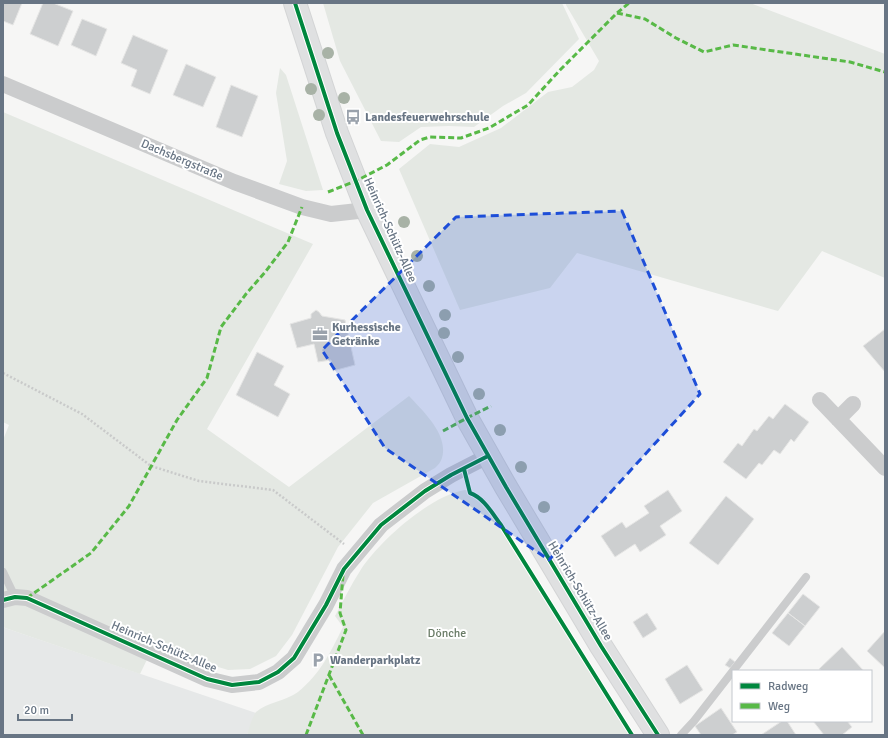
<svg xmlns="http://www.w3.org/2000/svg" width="888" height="738" viewBox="0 0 888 738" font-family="Signika,sans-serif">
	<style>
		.built { fill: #e6e8e8 }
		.green { fill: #e4e8e3 }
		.building { fill: #cdcfd0; stroke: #e6e6e5 }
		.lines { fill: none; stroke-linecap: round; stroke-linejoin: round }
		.secondary-casing { stroke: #d3d4d5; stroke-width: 24 }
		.path { stroke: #c9caca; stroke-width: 2.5; stroke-dasharray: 2 2; stroke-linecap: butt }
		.service { stroke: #cbcccd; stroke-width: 8 }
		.minor { stroke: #cbcccd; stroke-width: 16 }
		.secondary { stroke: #dfe0e1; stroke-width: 22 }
		.quiet { stroke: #58b947; stroke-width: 3; stroke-dasharray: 6 3; stroke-linecap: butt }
		.cycleway-casing { stroke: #fff; stroke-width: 6 }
		.cycleway { stroke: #00873e; stroke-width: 4 }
		.tree { fill: #a8b2a6 }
		.marked { fill: #1d4ed8; fill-opacity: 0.2; stroke: #1d4ed8; stroke-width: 3; stroke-dasharray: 8 5; stroke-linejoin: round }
		.labels { text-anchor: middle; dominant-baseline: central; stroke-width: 4; stroke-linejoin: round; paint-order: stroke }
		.poi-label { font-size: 12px; font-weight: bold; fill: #687584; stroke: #fff; text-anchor: start }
		.street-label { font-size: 12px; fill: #687584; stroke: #fff }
		.park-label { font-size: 12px; fill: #697b66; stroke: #fff }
	</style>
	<rect width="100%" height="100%" fill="#f6f6f5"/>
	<path class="built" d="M3,626L5,628L256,713L247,735H3Z"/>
	<path class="green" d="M323,3H562L579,39L526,93L503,106L474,127L449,126L421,127L399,142L381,141L340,61Z
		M566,3H750L885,54V278L822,251L778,311L577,253L550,288L460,310L399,169L430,144L459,147L501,128L548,92L572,87L594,70L599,61L566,5Z
		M280,68L286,75L323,190L306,191L279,184L287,161L276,93Z
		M3,112L313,244L207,429L289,487L409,396C423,411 449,435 442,458C441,462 438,465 435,468L373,503L338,547L292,635L276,656L250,669L228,670L202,662L155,643L140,674L5,628L3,626V440L9,425L3,422Z
		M465,490L474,492L485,499L529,573L629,732L626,735H247C249,729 252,717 256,712C267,702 286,701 298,692C321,673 330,653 343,627L335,616C343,601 351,585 360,571C378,542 431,495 465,490Z"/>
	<path class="building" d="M3,3H22L13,25L3,21Z
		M43,3H53L73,11L58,46L30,34Z
		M82,19L107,29L96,56L71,45Z
		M133,35L168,50L150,94L131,86L137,70L121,63Z
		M186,64L216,77L203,107L173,95Z
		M231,85L258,96L242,137L216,127Z
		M316,310L319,312L322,316L345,320L355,365L333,371L331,360L318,362L314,344L297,348L290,324L311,318V314Z
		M885,329V372L863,346Z
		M257,352L284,366L274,385L290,394L278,417L236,395Z
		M785,404L809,422L794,442L791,439L780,454L774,450L762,465L759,463L746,479L723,462L738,443L742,446L754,429L757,431L769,416L773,419Z
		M668,490L682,511L660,526L666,535L640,552L635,544L615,557L601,536L622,522L626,528L649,513L644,506Z
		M726,496L754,519L718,565L689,543Z
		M803,594L820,607L805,626L788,613Z
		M647,613L657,629L643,638L633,622Z
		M788,613L805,626L789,646L772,633Z
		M885,631V668L867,651Z
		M842,647L863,670L861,671H822L819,669Z
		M730,658L735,662L730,668L725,665Z
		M687,665L703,690L680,704L665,679Z
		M721,708L737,732L732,735H701L695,726Z
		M782,721H787L796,735H761Z
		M813,721H847L852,727L842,735H824Z"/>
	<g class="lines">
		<g class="secondary-casing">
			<path id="secondary" d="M295,3L337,133L367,210L467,418L506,487L601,646L658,735"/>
		</g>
		<path class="path" d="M3,373L82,414L151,466L199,481L273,490L344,544
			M468,484L470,493L478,496L483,502L501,525L562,622
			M613,705L632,735"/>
		<path class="service" d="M3,572L15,597
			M681,735L694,721L806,577"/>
		<path class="minor" d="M3,84L234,182L302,207L331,214L367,210
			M820,400L885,468
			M838,419L853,404
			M3,600L15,597L27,598L207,679L232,685L259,682L278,672L294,658L326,605L344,569L381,525L425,491L451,475L488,456"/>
		<use href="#secondary" class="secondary"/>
		<path class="quiet" d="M617,13L645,19L676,38L704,52L733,45L850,62L885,72
			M328,192L356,181L387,165L420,140L430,137L461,138L489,128L528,105L560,70L617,13L629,3
			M443,431L467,418L491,406
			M27,598L91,553L129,506L177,420L207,378L221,327L246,294L266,271L288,242L302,207
			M329,675L363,735
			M306,735L346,630L340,613L343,575"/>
		<g class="cycleway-casing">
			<path id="cycleway" d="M295,3L337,133L367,210L467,418L506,487L601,646L658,735
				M464,469L470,493C484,498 492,513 501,525L632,735
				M3,600L15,597L27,598L207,679L232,685L259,682L278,672L294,658L326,605L344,569L381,525L425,491L451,475L488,456"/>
		</g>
		<use href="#cycleway" class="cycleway"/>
	</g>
	<g class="tree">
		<circle cx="328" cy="53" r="6"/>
		<circle cx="311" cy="89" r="6"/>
		<circle cx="344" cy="98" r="6"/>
		<circle cx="319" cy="115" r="6"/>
		<circle cx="404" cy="222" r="6"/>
		<circle cx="417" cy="256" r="6"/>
		<circle cx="429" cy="286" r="6"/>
		<circle cx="445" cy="315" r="6"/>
		<circle cx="444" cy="333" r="6"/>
		<circle cx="458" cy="357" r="6"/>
		<circle cx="479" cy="394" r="6"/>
		<circle cx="500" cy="430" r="6"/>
		<circle cx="521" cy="467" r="6"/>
		<circle cx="544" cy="507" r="6"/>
	</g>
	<path class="marked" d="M622,211L700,394L549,560L385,448L322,350L456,217Z"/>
	<defs>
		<g id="bus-bare" transform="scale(1.2)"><path d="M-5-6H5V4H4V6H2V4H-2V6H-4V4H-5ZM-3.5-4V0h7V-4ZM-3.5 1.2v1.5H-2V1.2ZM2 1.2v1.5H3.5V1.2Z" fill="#9aa2ac" stroke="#fff" stroke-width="2.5" paint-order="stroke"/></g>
		<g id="office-bare" transform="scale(1.2)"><path d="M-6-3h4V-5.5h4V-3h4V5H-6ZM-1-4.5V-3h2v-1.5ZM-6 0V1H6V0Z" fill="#9aa2ac" stroke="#fff" stroke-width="2.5" paint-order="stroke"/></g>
		<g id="parking-bare" transform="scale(1.2)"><path d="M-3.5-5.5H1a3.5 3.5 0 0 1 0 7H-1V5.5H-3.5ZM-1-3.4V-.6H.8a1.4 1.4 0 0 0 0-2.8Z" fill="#9aa2ac" stroke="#fff" stroke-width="2.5" paint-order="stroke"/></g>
	</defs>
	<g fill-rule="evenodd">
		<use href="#bus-bare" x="353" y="117"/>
		<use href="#office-bare" x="320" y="334"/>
		<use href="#parking-bare" x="318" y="660"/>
	</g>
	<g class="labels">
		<g class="poi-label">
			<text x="365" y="117">Landesfeuerwehrschule</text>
			<text x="332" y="327">Kurhessische<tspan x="332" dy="14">Getränke</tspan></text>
			<text x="330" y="660">Wanderparkplatz</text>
		</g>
		<g class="street-label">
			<text transform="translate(182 160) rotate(23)">Dachsbergstraße</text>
			<text transform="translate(390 230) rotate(66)">Heinrich-Schütz-Allee</text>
			<text transform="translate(580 591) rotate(59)">Heinrich-Schütz-Allee</text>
			<text transform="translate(164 647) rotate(23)">Heinrich-Schütz-Allee</text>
		</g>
		<g class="park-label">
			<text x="447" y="633">Dönche</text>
		</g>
	</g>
	<rect width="888" height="738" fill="none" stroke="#687584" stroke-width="8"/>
	<rect x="732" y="670" width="140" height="52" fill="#ffffff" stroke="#c3c8ce"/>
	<rect x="740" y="683" width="20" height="6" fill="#00873e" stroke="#c3c8ce"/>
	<text x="768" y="690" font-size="12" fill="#687584">Radweg</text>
	<rect x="740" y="703" width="20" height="6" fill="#58b947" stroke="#c3c8ce"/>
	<text x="768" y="710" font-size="12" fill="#687584">Weg</text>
	<path d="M18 714v6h54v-6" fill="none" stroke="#687584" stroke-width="2"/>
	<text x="24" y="714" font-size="12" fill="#687584" stroke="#ffffff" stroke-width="3" paint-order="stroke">20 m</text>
</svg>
